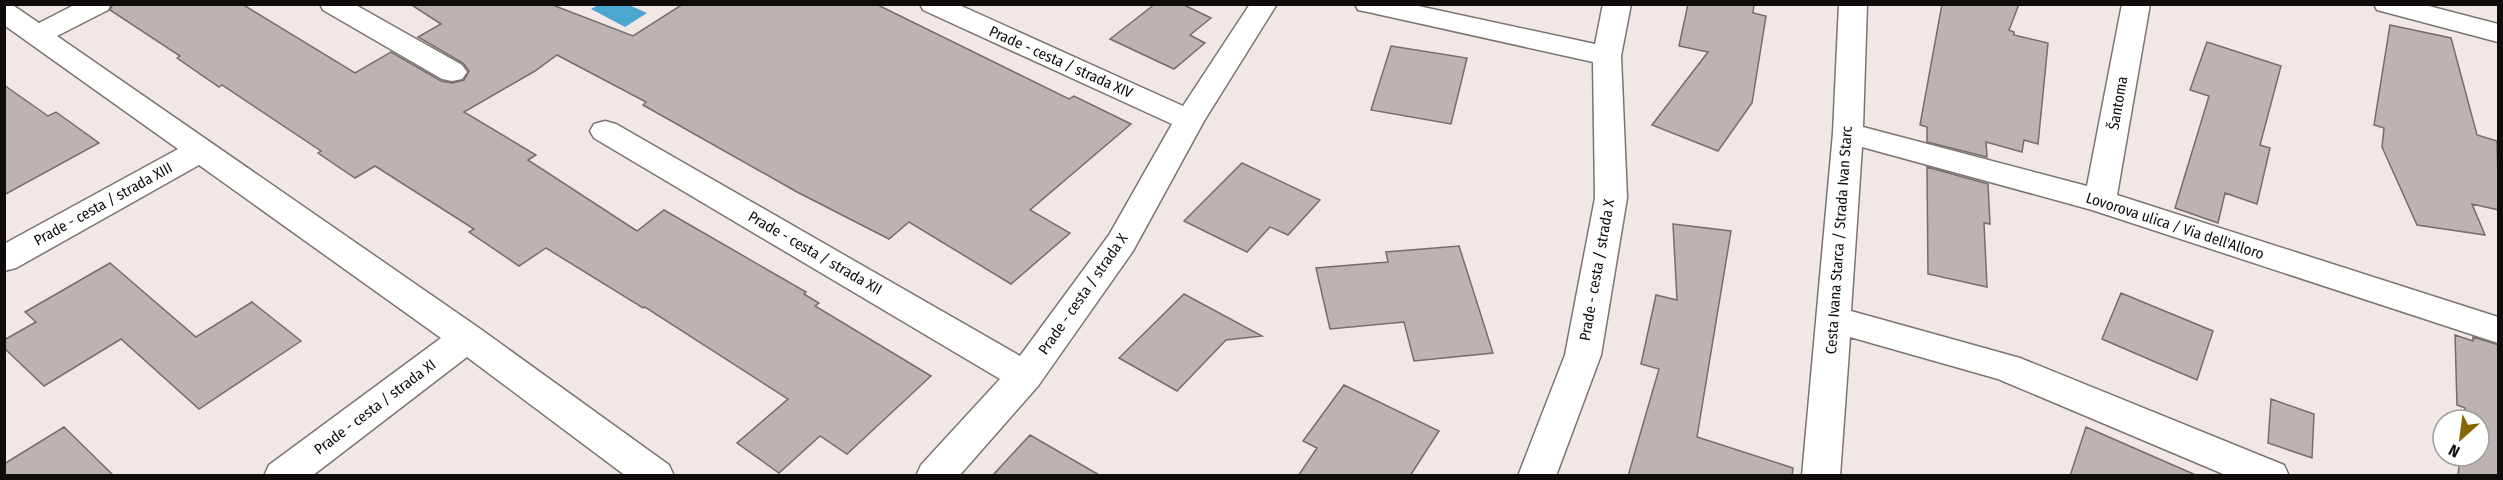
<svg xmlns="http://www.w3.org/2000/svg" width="2503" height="480" viewBox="0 0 2503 480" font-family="'Fira Sans Condensed',sans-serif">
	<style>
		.water { fill: #4ba6d0 }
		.building { fill: #bdb3b2; stroke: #766d6c; stroke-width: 1.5 }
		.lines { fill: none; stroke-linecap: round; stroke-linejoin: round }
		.street-casing { stroke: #7b7470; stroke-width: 3 }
		.street { fill: #fff; fill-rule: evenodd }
		.labels { text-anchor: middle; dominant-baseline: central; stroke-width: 4.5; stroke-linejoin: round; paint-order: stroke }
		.street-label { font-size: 15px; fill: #0f0c0b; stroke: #fff }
	</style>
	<rect width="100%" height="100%" fill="#f1e8e5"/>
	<path class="water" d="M598,5H629L647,13L625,27L591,9Z"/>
	<path class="building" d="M113,4H242L355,73L391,52L441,81L452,83L464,80L469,71L463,63L418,37L441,24L410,4H550L633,36L683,4H876L1069,99L1074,96L1131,124L1030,210L1070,233L1011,284L909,222L889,239L797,192L643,105L646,102L557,55L535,71L464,112L536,155L528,160L637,231L664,210L806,292L804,294L819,303L815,306L931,376L847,454L820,436L779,473L737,443L788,399L645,307L643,308L546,248L519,266L469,232L474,229L375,166L355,178L318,153L321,151L222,85L219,87L177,58L180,56L110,10Z
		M1155,4H1182L1211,18L1190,35L1205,43L1174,69L1110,39Z
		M1688,4H1754L1753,13L1766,16L1752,103L1718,151L1652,125L1708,52L1679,46Z
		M1942,4H2019L2009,30L2014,32V35L2048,43L2038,144L2024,140L2022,152L1986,142L1987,157L1927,142V127L1920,125Z
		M2390,25L2451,38L2477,135L2497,141L2499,210L2472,204L2485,235L2417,225L2382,147L2384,128L2374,125Z
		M2207,42L2281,66L2260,145L2270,148L2257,204L2225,193L2218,223L2175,208L2209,96L2190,90Z
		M1391,46L1467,58L1451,124L1371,110Z
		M4,85L48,116L56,112L99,143L4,195Z
		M1242,163L1320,200L1288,235L1270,227L1247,252L1184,221Z
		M1927,167L1988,184L1990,224L1984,223L1987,287L1928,274Z
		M1673,224L1731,231L1697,437L1793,468L1792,476H1628L1659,369L1641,364L1656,295L1677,300Z
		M1459,246L1493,353L1414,361L1404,322L1330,329L1316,268L1388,262L1386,252Z
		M110,263L196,337L252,302L301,341L199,409L121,339L44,386L4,348V340L36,322L25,312Z
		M2121,293L2213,331L2197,380L2102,339Z
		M1184,294L1262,336L1226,340L1177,391L1119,358Z
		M2455,335L2473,341V337L2499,345V476H2458L2460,456H2479V420H2464L2465,408L2457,405Z
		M1344,385L1439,431L1410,476H1298L1317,448L1303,441Z
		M2271,399L2314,414L2312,458L2268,443Z
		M64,427L114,476H4V464Z
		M2086,427L2198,476H2070Z
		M1030,435L1101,476H992Z"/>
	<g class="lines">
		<g class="street-casing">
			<path id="street" d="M4,4L14,6L39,23L76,4H111L108,10L57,36L479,328L669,465L674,476H626L467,357L312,476H264L269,465L441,338L199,165L16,268L4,271V244L178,149L4,25Z
				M320,4H354L462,65L467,72L462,79L452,81L442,79L323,10Z
				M920,4H957L1183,106L1250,4H1277L1204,121L1133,251L1038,386L959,476H916L921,465L1000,379L594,138L590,131L594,124L605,121L616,124L1020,356L1109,235L1172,124L923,10Z
				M1355,4H1409L1595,44L1603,4H1631L1621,56L1627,198L1601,355L1556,476H1518L1565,355L1595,198L1593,62L1368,12L1358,10Z
				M1839,4H1867L1863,127L2087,186L2122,4H2150L2117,195L2498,317V343L2092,210L1862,147L1851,311L2020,358L2284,465L2289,476H2228L1998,379L1850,337L1840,476H1802L1833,133Z
				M2374,4H2421L2498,24V42L2377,10Z"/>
		</g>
		<use href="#street" class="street"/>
	</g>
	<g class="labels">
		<g class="street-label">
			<text transform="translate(1061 62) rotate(24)">Prade - cesta / strada XIV</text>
			<text transform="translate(2118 103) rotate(-80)">Šantoma</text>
			<text transform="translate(103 204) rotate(-29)">Prade - cesta / strada XIII</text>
			<text transform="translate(2175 226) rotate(18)">Lovorova ulica / Via dell'Alloro</text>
			<text transform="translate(1839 240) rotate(-86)">Cesta Ivana Starca / Strada Ivan Starc</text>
			<text transform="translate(815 253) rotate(30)">Prade - cesta / strada XII</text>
			<text transform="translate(1597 270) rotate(-80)">Prade - cesta / strada X</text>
			<text transform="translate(1083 294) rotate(-55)">Prade - cesta / strada X</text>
			<text transform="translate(375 407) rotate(-37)">Prade - cesta / strada XI</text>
		</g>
	</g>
	<rect width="2503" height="480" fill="none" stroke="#0f0c0b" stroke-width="12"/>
	<g transform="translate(2461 438) rotate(208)"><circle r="28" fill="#ffffff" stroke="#9f9e9d" stroke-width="1.5"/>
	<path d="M0-4.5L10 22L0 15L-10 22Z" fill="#856600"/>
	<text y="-9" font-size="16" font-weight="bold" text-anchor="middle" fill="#0f0c0b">N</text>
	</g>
</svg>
